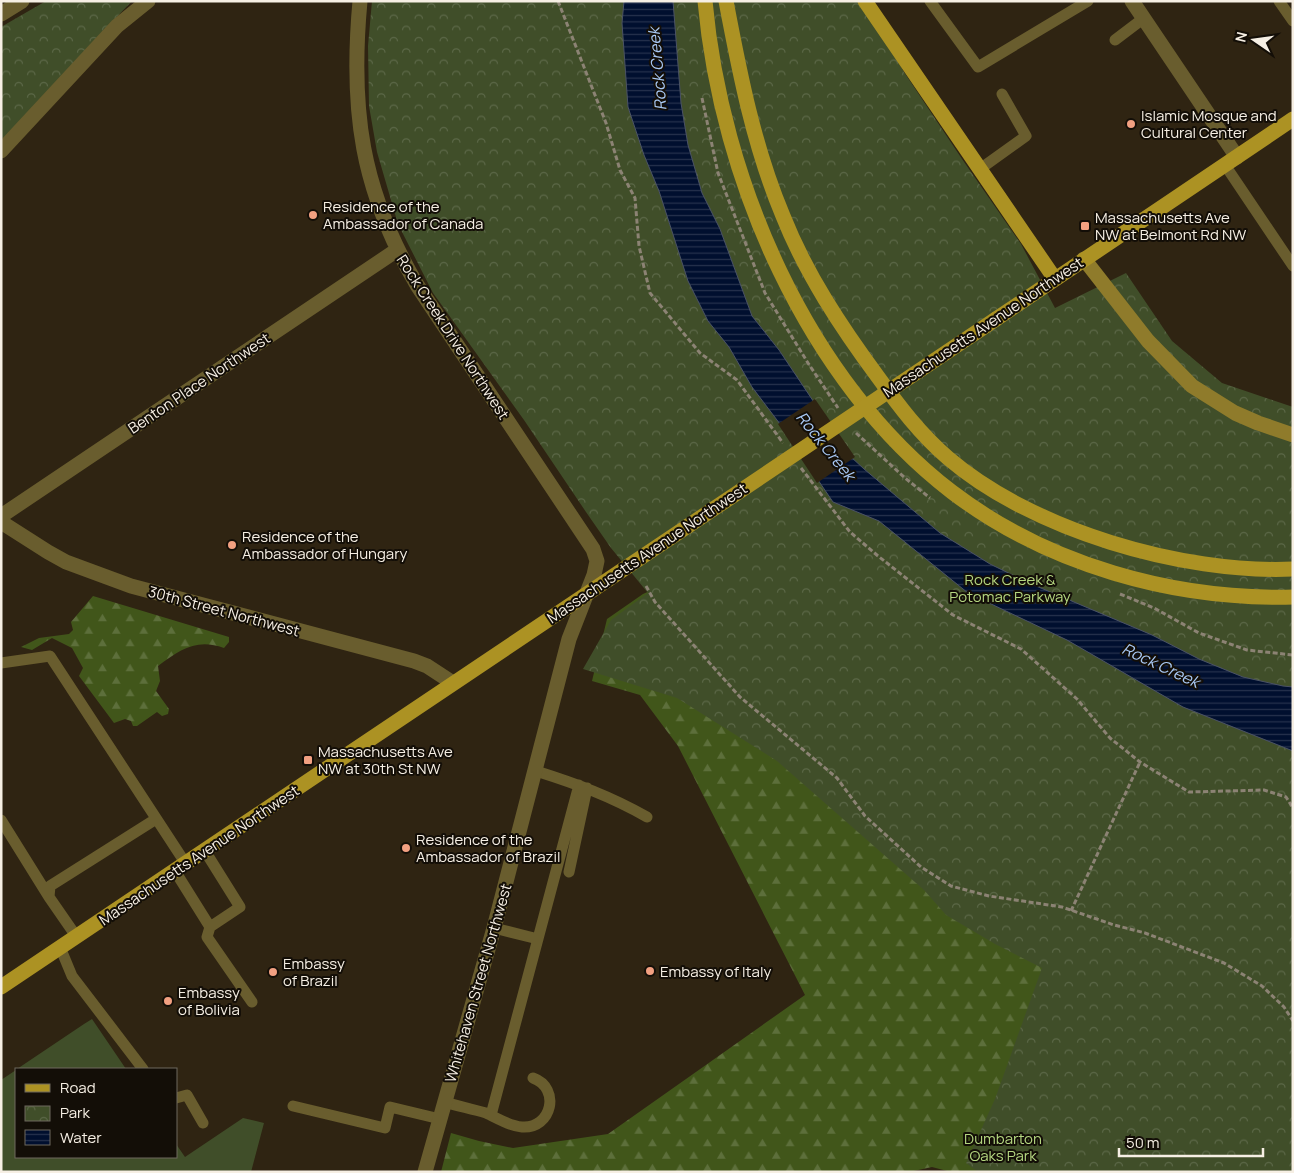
<svg xmlns="http://www.w3.org/2000/svg" width="1294" height="1173" viewBox="0 0 1294 1173" font-family="Manrope,sans-serif">
	<style>
		.forest { fill: url(#forest-firs) }
		.park { fill: url(#park-crowns) }
		.garden { fill: #404e29 }
		.water { fill: url(#water-rules); stroke: #4a5265 }
		.pier { fill: #2f2412 }
		.lines { fill: none; stroke-linecap: round; stroke-linejoin: round }
		.path { stroke: #8c8374; stroke-width: 3; stroke-dasharray: 5 2.5; stroke-linecap: butt }
		.lane { stroke: #695d2e; stroke-width: 11 }
		.street { stroke: #695d2e; stroke-width: 15 }
		.secondary { stroke: #8f7b2b; stroke-width: 15 }
		.primary { stroke: #ac9223; stroke-width: 15 }
		.primary-bridge { stroke: #ac9223; stroke-width: 15 }
		.poi-dot { fill: #f2a081; stroke: #130e07; stroke-width: 2 }
		.labels { text-anchor: middle; dominant-baseline: central; stroke-width: 4; stroke-linejoin: round; paint-order: stroke }
		.poi-label { font-size: 15px; fill: #f6efe4; stroke: #130e07; text-anchor: start }
		.street-label { font-size: 15px; fill: #f6efe4; stroke: #130e07 }
		.park-label { font-size: 15px; fill: #b4d680; stroke: #130e07 }
		.water-label { font-size: 16px; font-style: italic; fill: #a8c8f4; stroke: #130e07 }
	</style>
	<defs>
		<pattern id="forest-firs" width="22" height="20" patternUnits="userSpaceOnUse" patternTransform="scale(1.25)"><rect width="22" height="20" fill="#41561a"/><path d="M5 1l3.5 6h-7zM16 11l3.5 6h-7z" fill="#5d6f3b"/></pattern>
		<pattern id="park-crowns" width="20" height="18" patternUnits="userSpaceOnUse" patternTransform="scale(1.25)"><rect width="20" height="18" fill="#404e29"/><path d="M2 6a3 3 0 1 1 6 0M12 15a3 3 0 1 1 6 0" fill="none" stroke="#5c6848"/></pattern>
		<pattern id="water-rules" width="6" height="5" patternUnits="userSpaceOnUse" patternTransform="scale(1.25)"><rect width="6" height="5" fill="#000f2f"/><path d="M0 2.5h6" fill="none" stroke="#26324d"/></pattern>
	</defs>
	<rect width="100%" height="100%" fill="#2f2412"/>
	<path class="forest" d="M703,567L1293,1172H951L932,1167L909,1172H441L451,1133L479,1141L513,1148L608,1134L805,995L678,746L640,695L592,681L607,619L643,594Z
		M93,596L229,637V642L224,648C196,638 180,650 158,666L160,681L156,691L169,709L168,714L162,716L157,712L137,726H133L131,721L125,719L114,723L79,676L83,668L72,648L52,638L32,650L21,647L39,638L69,634L73,630L71,622Z"/>
	<path class="park" d="M46,1H132L88,47L17,132L1,139V27Z
		M372,1H863L904,72L962,159L1021,244L1055,308L1126,273L1172,341L1222,383L1293,407V1172H978L966,1163L995,1099L1042,968L995,944L946,915L924,890L777,761L677,698L583,669L611,620L648,593L611,548L586,512L524,420L433,293L398,224L377,152L369,106L368,46Z"/>
	<path class="garden" d="M92,1019L126,1069H17L84,1024Z
		M16,1070V1157H176V1144L185,1157L243,1118L264,1123L251,1172H1V1080Z"/>
	<path class="water" d="M624,1H673L681,103L688,145L702,193L720,229L752,316L779,350L850,456L864,469L940,533L990,564L1029,583L1152,635L1199,659L1243,677L1283,686L1293,687V751L1183,707L1067,640L968,593L879,521L833,502L780,424L752,387L729,347L708,321L688,281L659,191L644,155L628,107L622,23Z"/>
	<path class="pier" d="M815,399L855,457L817,483L778,424Z"/>
	<g class="lines">
		<path class="path" d="M558,1L606,123L620,170L635,198L639,246L650,293L700,353L737,380L783,443
			M702,98L718,173L765,293L808,363L838,408
			M856,433L905,478L930,498
			M801,468L850,532L878,556L953,615L1021,649L1077,699L1110,738L1140,762L1189,792L1264,790L1286,797L1293,808
			M646,586L655,602L740,697L837,778L865,816L921,867L951,886L989,896L1062,907L1114,925L1145,933L1224,963L1262,986L1284,1007L1293,1021
			M1120,594L1154,608L1199,633L1247,650L1293,655
			M1071,911L1140,762"/>
		<path class="lane" d="M930,1L978,67L1088,1
			M1279,1L1293,21
			M1115,40L1144,18
			M1225,165L1293,266
			M980,169L1026,136L1002,94
			M1,663L50,656L186,864
			M536,771C577,784 610,796 647,817
			M1,820L49,897
			M175,871L210,927L240,907L205,851
			M569,872L587,788
			M210,927L207,937L252,1002
			M494,928L538,939
			M76,936L49,897L50,886L156,819
			M60,947L72,976L143,1069
			M176,1098L187,1095L203,1123
			M444,1102C458,1106 472,1109 486,1113C497,1118 509,1126 522,1127C552,1129 561,1088 533,1078
			M293,1106L385,1128L390,1107L440,1119
			M491,1115L579,785"/>
		<path class="street" d="M360,1C350,110 361,190 417,285L593,549L597,561L594,575L569,639L494,928L425,1172
			M1132,1L1237,157
			M1,14L22,1
			M1,151L117,26L148,1
			M1,516L397,250
			M1,522L48,552L66,562L131,586L414,661L427,666L453,683"/>
		<path class="secondary" d="M1084,259L1148,341L1192,386L1235,413L1258,423L1293,435"/>
		<path class="primary" d="M705,1C721,179 807,381 952,492C1048,565 1173,600 1293,597
			M726,1C740,75 754,147 783,216C806,274 841,327 878,377C899,406 920,434 948,458C1032,530 1182,574 1293,569
			M865,1L1055,279
			M996,319L1293,119
			M1,987L688,526"/>
		<path class="primary-bridge" d="M688,526L996,319"/>
	</g>
	<g class="poi-dot">
		<circle cx="1131" cy="124" r="5"/>
		<circle cx="313" cy="215" r="5"/>
		<rect x="1080" y="221" width="10" height="10" rx="2.5"/>
		<circle cx="232" cy="545" r="5"/>
		<rect x="303" y="755" width="10" height="10" rx="2.5"/>
		<circle cx="406" cy="848" r="5"/>
		<circle cx="650" cy="971" r="5"/>
		<circle cx="273" cy="972" r="5"/>
		<circle cx="168" cy="1001" r="5"/>
	</g>
	<g class="labels">
		<g class="poi-label">
			<text x="1141" y="115">Islamic Mosque and<tspan x="1141" dy="17">Cultural Center</tspan></text>
			<text x="323" y="206">Residence of the<tspan x="323" dy="17">Ambassador of Canada</tspan></text>
			<text x="1095" y="217">Massachusetts Ave<tspan x="1095" dy="17">NW at Belmont Rd NW</tspan></text>
			<text x="242" y="536">Residence of the<tspan x="242" dy="17">Ambassador of Hungary</tspan></text>
			<text x="318" y="751">Massachusetts Ave<tspan x="318" dy="17">NW at 30th St NW</tspan></text>
			<text x="416" y="839">Residence of the<tspan x="416" dy="17">Ambassador of Brazil</tspan></text>
			<text x="283" y="963">Embassy<tspan x="283" dy="17">of Brazil</tspan></text>
			<text x="660" y="971">Embassy of Italy</text>
			<text x="178" y="992">Embassy<tspan x="178" dy="17">of Bolivia</tspan></text>
		</g>
		<g class="street-label">
			<text transform="translate(983 327) rotate(-34)">Massachusetts Avenue Northwest</text>
			<text transform="translate(453 337) rotate(57)">Rock Creek Drive Northwest</text>
			<text transform="translate(199 383) rotate(-34)">Benton Place Northwest</text>
			<text transform="translate(647 553) rotate(-34)">Massachusetts Avenue Northwest</text>
			<text transform="translate(224 611) rotate(15)">30th Street Northwest</text>
			<text transform="translate(199 855) rotate(-34)">Massachusetts Avenue Northwest</text>
			<text transform="translate(478 983) rotate(-74)">Whitehaven Street Northwest</text>
		</g>
		<g class="park-label">
			<text x="1010" y="579">Rock Creek &amp;<tspan x="1010" dy="17">Potomac Parkway</tspan></text>
			<text x="1003" y="1138">Dumbarton<tspan x="1003" dy="17">Oaks Park</tspan></text>
		</g>
		<g class="water-label">
			<text transform="translate(657 69) rotate(-95)">Rock Creek</text>
			<text transform="translate(826 446) rotate(51)">Rock Creek</text>
			<text transform="translate(1161 665) rotate(25)">Rock Creek</text>
		</g>
	</g>
	<rect width="1294" height="1173" fill="none" stroke="#f6efe4" stroke-width="5"/>
	<rect x="15" y="1068" width="162" height="90" fill="#130e07" stroke="#6e685f"/>
	<rect x="25" y="1084" width="25" height="8" fill="#ac9223" stroke="#6e685f"/>
	<text x="60" y="1093" font-size="15" fill="#f6efe4">Road</text>
	<rect x="25" y="1106" width="25" height="15" fill="url(#park-crowns)" stroke="#6e685f"/>
	<text x="60" y="1118" font-size="15" fill="#f6efe4">Park</text>
	<rect x="25" y="1130" width="25" height="15" fill="url(#water-rules)" stroke="#6e685f"/>
	<text x="60" y="1143" font-size="15" fill="#f6efe4">Water</text>
	<g transform="translate(1254 40) rotate(283)" stroke="#130e07" stroke-width="4" paint-order="stroke">
	<path d="M0-4L9 19L0 12L-9 19Z" fill="#f6efe4"/>
	<text y="-8" font-size="14" font-weight="bold" text-anchor="middle" fill="#f6efe4">N</text>
	</g>
	<path d="M1119 1148v8h144v-8" fill="none" stroke="#f6efe4" stroke-width="2.5"/>
	<text x="1126" y="1148" font-size="15" fill="#f6efe4" stroke="#130e07" stroke-width="4" paint-order="stroke">50 m</text>
</svg>
